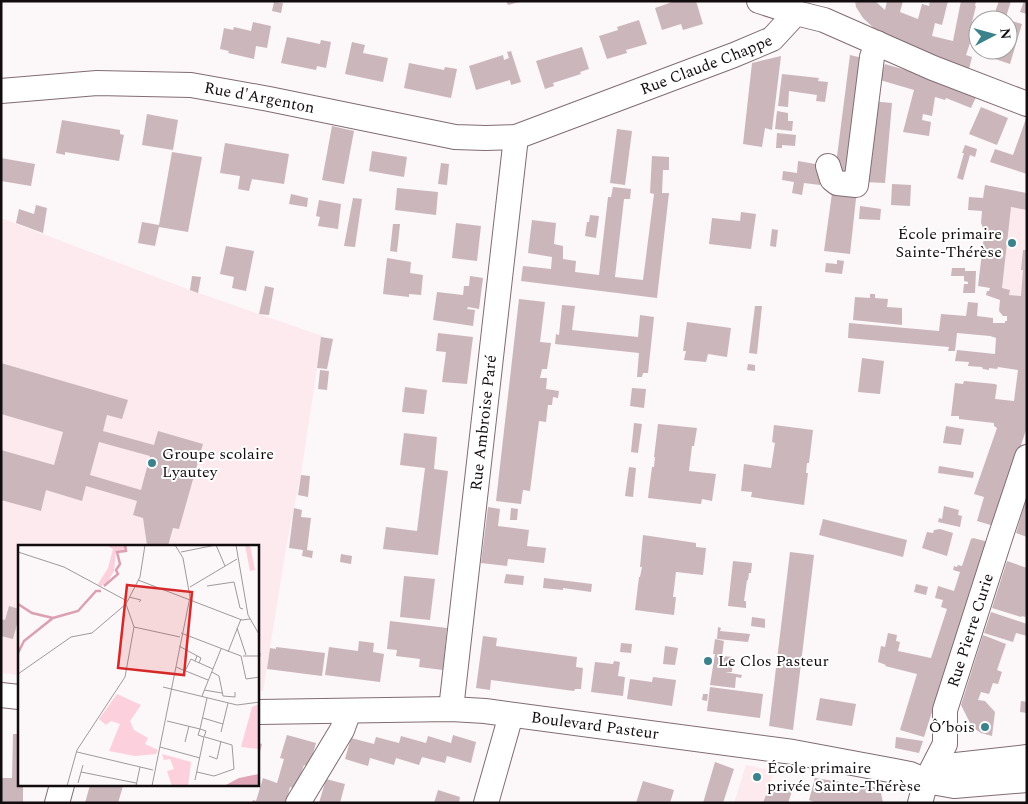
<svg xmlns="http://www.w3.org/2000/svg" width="1028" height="804" viewBox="0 0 1028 804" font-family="Spectral,serif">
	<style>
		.built { fill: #fdeaef }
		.building { fill: #cbb6bc; fill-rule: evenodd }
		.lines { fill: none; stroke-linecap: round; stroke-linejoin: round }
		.minor-casing { stroke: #806c72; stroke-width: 26 }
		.minor { stroke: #fff; stroke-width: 24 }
		.poi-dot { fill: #3c828d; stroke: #fff; stroke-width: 2 }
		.labels { text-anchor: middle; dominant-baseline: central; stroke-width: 4; stroke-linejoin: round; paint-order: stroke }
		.street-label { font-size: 16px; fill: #130c0e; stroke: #fff }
		.poi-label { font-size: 16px; fill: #130c0e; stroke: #fff; text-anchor: start }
		.inset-river { fill: none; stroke: #dba0b2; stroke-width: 2.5 }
		.inset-road { fill: none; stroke: #9f999b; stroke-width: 1 }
		.view { fill: #d62828; fill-opacity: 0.15; stroke: #d62828; stroke-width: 2.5 }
		.inset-edge { fill: none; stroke: #130c0e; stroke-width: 2.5 }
	</style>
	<rect width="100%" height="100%" fill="#fcf7f9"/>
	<path class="built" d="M1027,193V296L1009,295L1010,290L997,287L1000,206L1016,208Z
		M1,218L190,290L322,336L301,473L286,548L263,691H258V546H19V675L1,673Z
		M746,765L774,771L770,784L792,791L788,803H734Z"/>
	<path class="building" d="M506,1H519V2L508,5Z
		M675,1H696L703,24L683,30L681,24L662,30L655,8Z
		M855,1H875L885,10L887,1H903L900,12L918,19L922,4L929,6L930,1H948L942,25L935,23L932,36L953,41L961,1H976L975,6H976L971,26L975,28L974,31L978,32L975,41L971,40L966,55L972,57L969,69L885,35L877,31L863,18L856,7Z
		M999,1H1011L1005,20H1000L1001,17L994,15Z
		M1024,1H1027V14L1020,12Z
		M274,2L283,3L281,13L272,11Z
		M639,20L647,44L626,50L627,53L607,59L599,36L618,30L617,27Z
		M1008,20L1022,24L1010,64L989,57L991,50H1008Z
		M253,22L271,26L267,48L256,46L254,59L228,53L229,51L220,49L224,28L233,30L234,27L251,31Z
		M287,37L320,44L321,40L331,42L326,68L317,66L316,70L281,63Z
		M352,42L365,45L363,53L388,58L383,82L345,74Z
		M582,47L589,69L580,72L581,74L553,83L554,86L545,89L536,61Z
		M511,51L521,82L511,85L510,80L476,90L469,66L503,55L504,60L509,58L507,52Z
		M850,55L867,59L852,174L835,172Z
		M781,56L772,130L765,128L762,147L743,144L752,63Z
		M409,63L444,70L445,67L457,69L451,98L404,88Z
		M885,64L950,83L977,95L971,108L946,98L945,100L935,97L932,116L923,114L922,120L931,122L929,136L903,132L914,90L880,80Z
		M782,74L819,78L818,81L828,82L825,102L816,101L817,95L789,91L788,107L778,106Z
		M870,101L892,103L885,183L863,182Z
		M981,107L1008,118L997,145L969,134Z
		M777,111L788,113V121H793L792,131L775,129Z
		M147,114L178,120L173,150L142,145Z
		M1027,116V174L990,162L995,149L1013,155Z
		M62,120L120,130V134L124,135L119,161L65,152V155L56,153Z
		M332,126L354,131L344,184L322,180Z
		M617,129L632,131L625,185L610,183Z
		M777,133L796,135L795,146L782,145V148H776Z
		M225,143L289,154L284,184L252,179L249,191L238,189L240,176L220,173Z
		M965,145L977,149L975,157L970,155L963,180L957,178L964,153H962Z
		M372,151L407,157L404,177L369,171Z
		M172,152L202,157L188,232L159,227L155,246L138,243L142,222L159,225Z
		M652,156L669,157V170H663L662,193H669L657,298L521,281L523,266L551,269L552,257L528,253L532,220L556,223L554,244L563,246V259L576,261L575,272L599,275L608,197H611L613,187L631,189L630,199H624L615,277L643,280L654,194L650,193Z
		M1,158L35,164L31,186L1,181Z
		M798,161L821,165L822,176L820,185L804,183L802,195L792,193L794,182L782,180L783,171L797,173Z
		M441,163L449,164L447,185L438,184Z
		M892,184L911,185L910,206L891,205Z
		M985,185L1027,193V210L1011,207L1002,288L1010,290L1009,295L1021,296L1023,270H1021L1023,250H1027V427L994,526L977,521L984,497L974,494L997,428L994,426V423L959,419V416H951L955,383L963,384L964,381L995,384L997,385L995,399L1014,401L1018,370L998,367L997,369L989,368V370L983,369L982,367L968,366L969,362L955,361L957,350L995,354L996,338L990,336L957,333L955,351H948L949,347L848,338L849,323L939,331L941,314L966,316L968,302L978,303L977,316L993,318V323H1005V321H1007V316H1003L999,311L1000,300L986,295L987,291H989L990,288L978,286L985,228H983L981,223L982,211L968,210L969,197L983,198Z
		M833,186L857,189L850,254L824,251Z
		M397,188L438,192L436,215L395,210Z
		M291,194L308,198L307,207L289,204Z
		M353,198L362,199L355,247L344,246Z
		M319,200L341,204L338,229L318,226L320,217L316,216Z
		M36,205L47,208L43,233L16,223L19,209L34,214Z
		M860,206L881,209L880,220L859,219Z
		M741,212L756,214L751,249L709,244L712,218L740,221Z
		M590,215L599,216L596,238L585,236L587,222H589Z
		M456,223L481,226L477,261L452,258Z
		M393,224H400L397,252L390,251Z
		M772,229L778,230L776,247L770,246Z
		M226,246L254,251L246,291L232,288L234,277L220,274Z
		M387,258L411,262L410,273L423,275L421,295L409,294V297L383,294Z
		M837,260L844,261L842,274L825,272L826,263L837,264Z
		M952,268H965V271H976L975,293H963L964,284H968V282L964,281V276H951Z
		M192,276L201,277L198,293L190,290Z
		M470,276L483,278L479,309L468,307L467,309L475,310L473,326L433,320L437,292L463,295L464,286H469Z
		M265,286L274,288L269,315L259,314Z
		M870,294H875V298L888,299L887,307L902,308V325L853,320L855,297L870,298Z
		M519,299L545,302L540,342L551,343L547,369H542L540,378H547L546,389L559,391L558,398L553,397L552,405H548L546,422L539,421L530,491L523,490L521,504L496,501Z
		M562,305L575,306L572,330L638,337L640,315L654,317L648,373H643L642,377H637L639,353L555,344L556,334L559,335Z
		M755,306H762L757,354L749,353Z
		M687,322L731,328L727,357L708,354L706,362L684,360L686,351H683Z
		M438,333L473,337L467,384L442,382L446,352L436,351Z
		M321,337L333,339L327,369L317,368Z
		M862,358L884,361L880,394L858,392Z
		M1,363L128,400L122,419L107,415L103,431L154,445L158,431L203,444L179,529L173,528L168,546H141V545H147L143,518L133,515L137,501L86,486L82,501L46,490L41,511L1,500V450L54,465L63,432L1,414ZM99,442L150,456L141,490L90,475Z
		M748,364L755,365V371L747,370Z
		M320,370L329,371L327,390L318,389Z
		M405,387L427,390L424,414L402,412Z
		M632,388L646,389L644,408L630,406Z
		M634,423L642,424L638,453L631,452Z
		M658,424L697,428L694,446H692L689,471L716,474L712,501L702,499L701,504L648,498L652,467H654L655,457H654Z
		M774,425L813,430L809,463H807L806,473H808L804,505L751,497L752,492L741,491L744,464L771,468L775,443L772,442Z
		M946,426L964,429L961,445L943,443Z
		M404,433L437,437L434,469L448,471L438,555L383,549L386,527L417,531L425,468L400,465Z
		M939,466L974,472L973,478L938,473Z
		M629,467L636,468L633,497L625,496Z
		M301,475L310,476L308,497L298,495Z
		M1026,500L1027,501V537L1016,533Z
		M944,506L959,510L958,515L962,516L960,527L938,522L939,518L942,519Z
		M488,507L500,509L498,526L529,530L527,546L546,548L544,563L508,559L507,566L481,563Z
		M294,508L302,510L301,517L311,518L307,550L313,551L312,558L302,556L303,550L289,548Z
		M511,508L518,509L517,520H510Z
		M823,519L907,540L903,557L819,535Z
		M940,529L953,533L947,556L922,548L927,532L933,533L934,530Z
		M643,535L696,543V547L706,548L703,575L676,572L673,597H676L674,615L635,610L639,577H640L642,567H640Z
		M973,538L989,542L953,654L948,662L924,737L900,730L917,674L885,666L886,665L878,662L881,646L885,647L888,633L897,635L896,641L900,642L898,651L931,658L947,609L941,607L943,600L935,598L938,586L954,591L960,572L953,570L954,566L957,567L958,565L962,566L971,539Z
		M790,552L814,555L793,730L769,726Z
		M341,554L352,556L351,564L340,562Z
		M733,561L752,563L751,573H749L748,580H747L744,601H746V608L728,606Z
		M1007,561L1027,568V612L1025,617L1022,616L1021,617L992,608Z
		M506,574L524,576L523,585L504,583Z
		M404,576L435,579L430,620L400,617Z
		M544,578L592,584L591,592L563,588V590L543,588Z
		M916,584L928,587L926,595L914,592Z
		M9,606L19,609V617L13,639L1,636V619L5,620Z
		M991,612L1027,624V636L1016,633L1013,642L984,633Z
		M752,617L765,619V628L751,626Z
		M390,621L447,628L443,670L419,667L420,659L396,656L397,650L387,649Z
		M718,627L721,628L720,631L750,634L748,642L717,639Z
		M983,635L1006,644L997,670L1002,672L998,684L993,683L989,694L981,692L978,700L985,701L995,712L992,736L981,733L972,727L961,705Z
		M483,636L497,638L496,646L577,657L576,667L583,668L581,689H575L574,691L491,680L490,690L476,688Z
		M715,639L724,641L722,656L733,657L732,672H725L742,675L741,678L736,677L735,688L710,685L715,654H713Z
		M359,641L374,643L373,652L384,654L380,682L325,675L329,647L358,651Z
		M621,643L632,644L631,653L620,652Z
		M665,646L678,648L675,665L663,664Z
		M276,647L325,653L322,676L267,669L270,648L276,649Z
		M258,653H261L259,664H258Z
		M705,656L711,657L710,665L704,664Z
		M614,661L620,662L618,676L625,677L623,696L591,692L595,662L613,664Z
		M653,677L676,680L672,706L627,699L630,679L652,682Z
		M710,687L763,694L760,718L707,711Z
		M703,694H708L707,701L702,700Z
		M820,698L856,704L852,726L816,720Z
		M1021,701L1027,702V713L1020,712Z
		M13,734H19V785H23V803H1V778H12Z
		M287,735L316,743L309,767L304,765L296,789L290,787L286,803H252L253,800L256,801L263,778L277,783L284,759L280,758Z
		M453,735L476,742L471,763L447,756L445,763L422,757L419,765L396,758L394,765L370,758L368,766L345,759L351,738L374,744L376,737L399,743L401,736L426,743L428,736L451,743Z
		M896,737L923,741L919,753L895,748Z
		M258,743L262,744L258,759Z
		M715,762L734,769L723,803H703Z
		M815,778L880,788L883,803H817L809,800Z
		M326,779L345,784L340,803H319Z
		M643,781L674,790L670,803H636Z
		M770,784L792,791L788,803H763Z
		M90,785L123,786L118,803H85Z
		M438,790L460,797L459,803H434Z"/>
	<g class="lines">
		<g class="minor-casing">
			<g id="minor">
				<path d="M759,1L796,13"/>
				<path id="s1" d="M1,91L97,83L191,85L269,99L455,137L485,138L516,137L734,55L772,39L796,13L824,20L933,68L1027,104"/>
				<path d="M828,166L832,179L837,183L856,185L872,57L877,43"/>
				<path d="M1,695L19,697"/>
				<path id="s2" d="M451,709L516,137"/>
				<path id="s3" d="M258,712L451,709L485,711L793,752L895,771L910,774L926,781L954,786L1027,780"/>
				<path d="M926,781L956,765L1027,757"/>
				<path d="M57,803L62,785"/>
				<path d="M298,803L342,730L349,711"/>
				<path d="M486,803L511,715"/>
				<path id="s4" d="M920,803L926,781L945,744V710L1000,538L1027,457"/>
			</g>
		</g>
		<use href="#minor" class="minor"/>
	</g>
	<g class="poi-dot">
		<circle cx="1012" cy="243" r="5"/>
		<circle cx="152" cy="463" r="5"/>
		<circle cx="708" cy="661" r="5"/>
		<circle cx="985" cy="727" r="5"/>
		<circle cx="757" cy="777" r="5"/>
	</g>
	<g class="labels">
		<g class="street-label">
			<text stroke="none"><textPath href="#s1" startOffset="724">Rue Claude Chappe</textPath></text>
			<text stroke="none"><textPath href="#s1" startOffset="260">Rue d'Argenton</textPath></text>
			<text stroke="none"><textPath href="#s2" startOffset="288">Rue Ambroise Paré</textPath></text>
			<text stroke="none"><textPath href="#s4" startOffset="182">Rue Pierre Curie</textPath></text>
			<text stroke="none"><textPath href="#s3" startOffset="338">Boulevard Pasteur</textPath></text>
		</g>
		<g class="poi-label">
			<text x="1002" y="234" text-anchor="end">École primaire<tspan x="1002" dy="18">Sainte-Thérèse</tspan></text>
			<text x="162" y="454">Groupe scolaire<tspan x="162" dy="18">Lyautey</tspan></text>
			<text x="718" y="661">Le Clos Pasteur</text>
			<text x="975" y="727" text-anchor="end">Ô’bois</text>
			<text x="767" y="768">École primaire<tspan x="767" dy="18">privée Sainte-Thérèse</tspan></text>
		</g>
	</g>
	<g transform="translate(18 545)">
		<rect width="241" height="241" fill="#fcf7f9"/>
		<path d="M88,0H107V6H98L96,26L90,36L82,42L80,39L90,23L95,4ZM227,0H232L237,25L232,26ZM99,149L123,160L112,176L116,185L130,193L127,199L140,205L138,209L117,211L91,206L102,179L93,176L88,180L81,174ZM241,159V204L223,202L234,162ZM144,209L173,217L170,241H154L149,226L156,224L152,214L146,215Z" fill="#fcd0dc"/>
		<path d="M241,229V241H206L221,233Z" fill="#e0a5b7"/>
		<path class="inset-river" d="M86,41L100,29L98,25L102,19L99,7L108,6L107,0M0,59L14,68L35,73M0,108L6,96L35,73L60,66L78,46H83"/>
		<path class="inset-road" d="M198,0L207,21M218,0L230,70L242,91M0,7L46,22L109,56M163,7L198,0M120,35L224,75L232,74M189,41L216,37L222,63L225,64M172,42L219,14M111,52L123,55L121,57M116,82L162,92M219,83L228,110M163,88L223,111L228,134L242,132M161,101L183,113L181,118M210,107L223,74M179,111L177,116L195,124M225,111H242M158,122L190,135M167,126L173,114L177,116M194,127L201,131L205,151L217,152V147M0,129L53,92L74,88L108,59M145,142L219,160L242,157M186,145L204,148M184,151L203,104M185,173L205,179M149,176L182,184M182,184L189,153M182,184L188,186L186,192L180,190ZM203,187L210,158M167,197L171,181M142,202L182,213M59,207L135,225M191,211L199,214L203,196M63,227L118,238M179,227L196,231L216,224L214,200L187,192M177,235L186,192M60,238L65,220M49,241L59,205L107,132L116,82L108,59L122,32L127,0M118,241L122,222M134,241L172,52L165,13L157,0"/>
		<path class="view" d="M109,40L174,47L166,130L100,123Z"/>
		<rect width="241" height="241" class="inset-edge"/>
	</g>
	<rect width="1028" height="804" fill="none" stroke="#130c0e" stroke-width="5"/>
	<g transform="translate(993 35) rotate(84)"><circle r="24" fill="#ffffff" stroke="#a19e9f"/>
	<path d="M0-4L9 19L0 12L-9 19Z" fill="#3c828d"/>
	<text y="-8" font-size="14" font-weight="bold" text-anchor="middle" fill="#130c0e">N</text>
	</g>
</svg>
